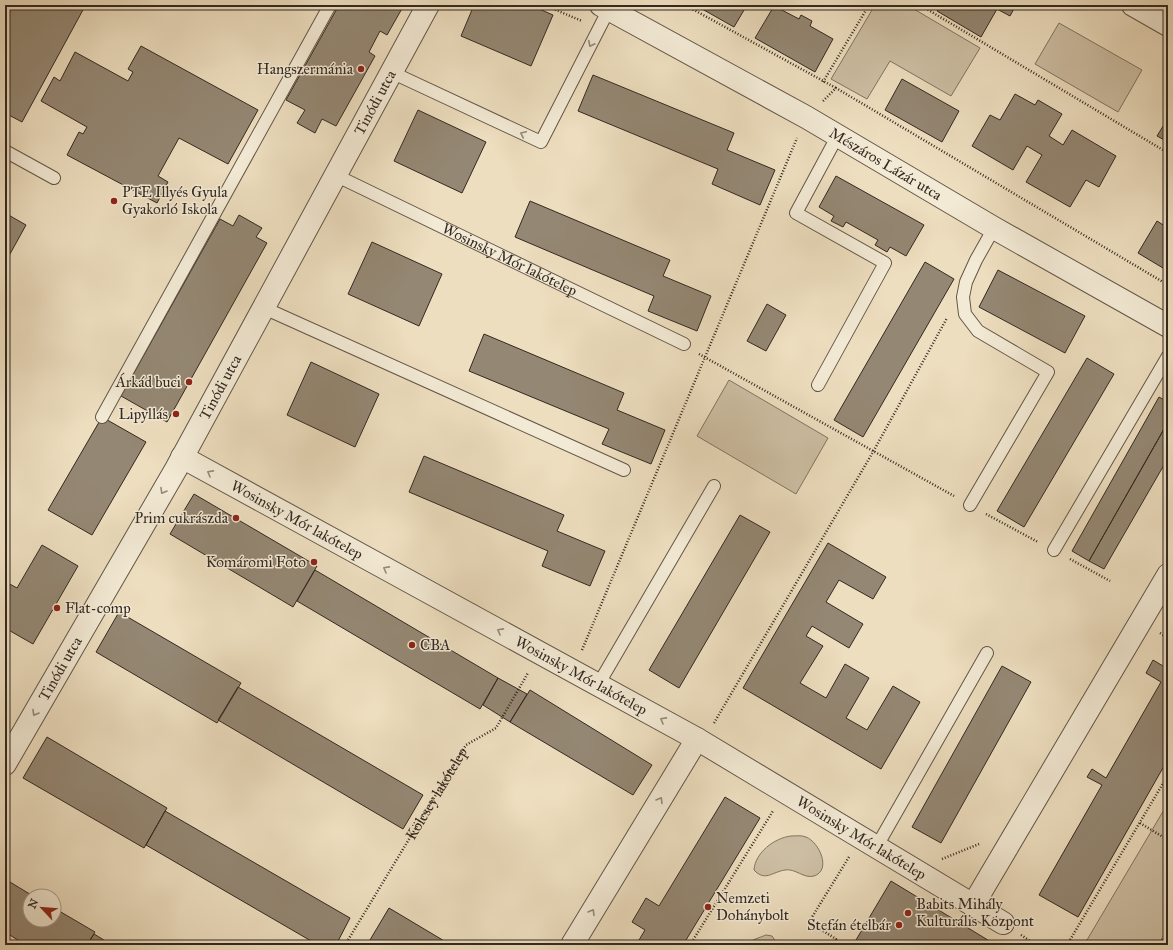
<svg xmlns="http://www.w3.org/2000/svg" width="1173" height="950" viewBox="0 0 1173 950" font-family="'IM FELL Great Primer',serif">
	<style>
		.green { fill: #cdbfa4; stroke: #807462 }
		.building { fill: #948773; stroke: #332921 }
		.lines { fill: none; stroke-linecap: round; stroke-linejoin: round }
		.service-casing { stroke: #625648; stroke-width: 14 }
		.minor-casing { stroke: #625648; stroke-width: 24 }
		.path { stroke: #332921; stroke-width: 2.5; stroke-dasharray: 1 2; stroke-linecap: butt }
		.service { stroke: #f3ead5; stroke-width: 12 }
		.minor { stroke: #f3ead5; stroke-width: 22 }
		.oneway { stroke: #938a7b }
		.poi-dot { fill: #8f2418; stroke: #f3ead5; stroke-width: 1.5 }
		.labels { text-anchor: middle; dominant-baseline: central; stroke-width: 3; stroke-linejoin: round; paint-order: stroke }
		.poi-label { font-size: 15px; fill: #332921; stroke: #f3ead5; text-anchor: end }
		.street-label { font-size: 15px; fill: #332921; stroke: #f3ead5 }
	</style>
	<rect width="100%" height="100%" fill="#eddebf"/>
	<filter id="stains"><feTurbulence type="fractalNoise" baseFrequency=".005" numOctaves="4"/><feColorMatrix values="0 0 0 0 .2 0 0 0 0 .09 0 0 0 0 .02 0 0 0 .5 -.17"/></filter>
	<radialGradient id="worn" r=".72"><stop offset=".6" stop-color="#630" stop-opacity="0"/><stop offset="1" stop-color="#630" stop-opacity=".3"/></radialGradient>
	<path class="green" d="M875,5H907L980,48L951,96L890,61L867,99L831,79Z
		M1059,23L1142,70L1118,112L1035,64Z
		M729,380L828,438L796,494L697,436Z
		M1168,803V945H1084Z
		M791,836C796,836 801,835 806,837C819,842 832,870 814,876C804,879 795,868 785,870C772,872 765,882 754,870C755,853 774,838 791,836Z
		M766,935L772,936L778,945H750L753,940Z"/>
	<path class="building" d="M5,5H80L84,8L22,122L5,113Z
		M339,5H404L387,35L380,31L369,52L375,56L336,126L322,119L315,133L297,123L305,110L286,100Z
		M474,5H530L553,15L531,66L461,36Z
		M695,5H747L734,27Z
		M941,5H1016L1010,16L997,9L981,37L937,11Z
		M774,6L799,19L801,15L812,21L810,26L833,39L815,72L755,38Z
		M141,46L258,110L228,164L179,138L158,176L168,182L157,203L67,155L79,132L83,134L87,127L41,101L54,77L60,81L75,52L128,81L133,72L128,69Z
		M593,75L734,133L727,150L775,170L760,205L712,184L718,169L578,111Z
		M902,79L959,111L942,142L885,110Z
		M1015,94L1035,105L1038,100L1062,114L1049,136L1063,145L1072,130L1116,156L1099,187L1086,180L1070,207L1026,182L1042,155L1027,146L1013,170L972,146L990,115L1000,120Z
		M418,110L486,142L462,193L394,161Z
		M1168,118V142L1157,136Z
		M836,176L924,225L906,256L890,247L887,252L875,245L878,240L846,222L843,227L831,221L834,216L819,207Z
		M530,201L670,260L663,276L711,296L697,331L648,311L654,296L515,237Z
		M5,213L26,225L5,263Z
		M239,215L262,228L256,237L267,243L167,422L121,396L220,219L233,226Z
		M1157,221L1168,228V271L1138,253Z
		M372,242L442,274L419,326L348,294Z
		M925,262L954,279L863,437L834,420Z
		M998,270L1085,316L1065,353L979,307Z
		M767,304L786,315L766,351L747,341Z
		M484,334L624,393L617,410L665,430L651,464L602,444L609,429L469,371Z
		M1087,358L1114,374L1024,527L997,511Z
		M311,362L379,394L355,447L287,415Z
		M1159,397L1168,402V422L1089,561L1072,551Z
		M102,417L146,442L92,535L48,510Z
		M1168,422V458L1104,569L1089,561Z
		M424,456L564,515L557,531L605,551L590,586L542,566L548,551L409,492Z
		M194,494L317,566L293,607L170,534Z
		M740,515L770,532L679,688L649,670Z
		M828,543L886,577L873,599L839,580L826,602L863,624L849,648L812,626L806,636L823,646L800,683L826,698L845,664L869,678L846,718L867,730L893,686L920,702L881,769L743,688Z
		M42,545L78,566L33,644L5,628V585L6,582L17,588Z
		M315,570L498,678L480,709L297,601Z
		M119,612L241,683L217,723L96,652Z
		M1153,660L1168,669V759L1078,917L1039,895L1102,785L1087,777L1092,769L1106,778L1161,682L1146,673Z
		M1002,666L1031,682L941,843L912,827Z
		M498,678L527,694L510,722L483,705Z
		M238,687L423,795L403,829L218,720Z
		M530,690L652,765L633,795L510,722Z
		M47,737L167,808L144,848L23,778Z
		M725,797L760,818L683,945H636L645,930L632,922L646,898L659,906Z
		M165,811L350,918L336,945H318L146,845Z
		M5,879L33,896H30V920H54V908L95,932L87,945H26L5,932Z
		M891,881L996,945H853Z
		M389,908L451,945H367Z
		M94,934L112,945H87Z"/>
	<g class="lines">
		<g class="service-casing">
			<g id="service">
				<path d="M391,72L541,142L609,9"/>
				<path d="M5,151L54,178"/>
				<path id="s2" d="M335,175L684,344"/>
				<path d="M264,308L624,470"/>
				<path d="M818,385L885,263L796,213L838,135"/>
				<path d="M102,417L330,5"/>
				<path d="M970,505L1048,372L978,331L965,314L963,297L966,282L976,260L994,228"/>
				<path d="M1054,550L1168,356"/>
				<path d="M598,685L714,486"/>
				<path d="M877,846L987,653"/>
			</g>
		</g>
		<g class="minor-casing">
			<g id="minor">
				<path id="s3" d="M601,5L806,117L994,228L1168,326"/>
				<path d="M1133,5L1168,25"/>
				<path id="s4" d="M182,457L697,739L973,905"/>
				<path id="s5" d="M5,764L176,469L428,5"/>
				<path d="M1003,923L973,905L1168,575"/>
				<path d="M572,945L697,739"/>
			</g>
		</g>
		<g class="path">
			<path d="M544,5L582,21"/>
			<path d="M685,5L836,88"/>
			<path d="M920,5L1168,153"/>
			<path d="M823,82L869,5"/>
			<path d="M823,101L836,88L1168,285"/>
			<path d="M699,354L954,496"/>
			<path d="M986,514L1038,542"/>
			<path d="M1070,559L1110,581"/>
			<path d="M1160,633L1168,638"/>
			<path d="M582,650L797,138"/>
			<path d="M714,723L873,452L947,318"/>
			<path d="M1140,823L1168,840"/>
			<path d="M942,859L979,844"/>
			<path d="M1021,935L1036,945"/>
			<path id="s1" d="M345,945L466,745L496,728L528,673"/>
			<path d="M690,945L773,811"/>
			<path d="M833,945L836,939L809,922L849,857"/>
			<path d="M1067,945L1168,775"/>
			<path d="M1159,945L1168,930"/>
		</g>
		<use href="#service" class="service"/>
		<use href="#minor" class="minor"/>
	</g>
	<defs><path id="oneway-chevron" d="M-2-3.5L2.5 0L-2 3.5" fill="none" stroke-width="1.6" stroke-linecap="round" stroke-linejoin="round"/></defs>
	<g class="oneway">
		<use href="#oneway-chevron" transform="translate(591 44) rotate(117)"/>
		<use href="#oneway-chevron" transform="translate(523 134) rotate(-155)"/>
		<use href="#oneway-chevron" transform="translate(210 473) rotate(-151)"/>
		<use href="#oneway-chevron" transform="translate(163 491) rotate(120)"/>
		<use href="#oneway-chevron" transform="translate(386 569) rotate(-151)"/>
		<use href="#oneway-chevron" transform="translate(500 631) rotate(-151)"/>
		<use href="#oneway-chevron" transform="translate(35 713) rotate(120)"/>
		<use href="#oneway-chevron" transform="translate(663 720) rotate(-151)"/>
		<use href="#oneway-chevron" transform="translate(660 800) rotate(-59)"/>
		<use href="#oneway-chevron" transform="translate(592 912) rotate(-59)"/>
	</g>
	<g class="poi-dot">
		<circle cx="361" cy="69" r="4"/>
		<circle cx="114" cy="201" r="4"/>
		<circle cx="189" cy="382" r="4"/>
		<circle cx="176" cy="414" r="4"/>
		<circle cx="236" cy="518" r="4"/>
		<circle cx="314" cy="562" r="4"/>
		<circle cx="57" cy="608" r="4"/>
		<circle cx="412" cy="645" r="4"/>
		<circle cx="708" cy="907" r="4"/>
		<circle cx="908" cy="913" r="4"/>
		<circle cx="899" cy="925" r="4"/>
	</g>
	<g class="labels">
		<g class="poi-label">
			<text x="353" y="69">Hangszermánia</text>
			<text x="122" y="192" text-anchor="start">PTE Illyés Gyula<tspan x="122" dy="17">Gyakorló Iskola</tspan></text>
			<text x="181" y="382">Árkád buci</text>
			<text x="168" y="414">Lipyllás</text>
			<text x="228" y="518">Prim cukrászda</text>
			<text x="306" y="562">Komáromi Foto</text>
			<text x="65" y="608" text-anchor="start">Flat-comp</text>
			<text x="420" y="645" text-anchor="start">CBA</text>
			<text x="716" y="898" text-anchor="start">Nemzeti<tspan x="716" dy="17">Dohánybolt</tspan></text>
			<text x="916" y="904" text-anchor="start">Babits Mihály<tspan x="916" dy="17">Kulturális Központ</tspan></text>
			<text x="891" y="925">Stefán ételbár</text>
		</g>
		<g class="street-label">
			<text stroke="none"><textPath href="#s5" startOffset="758">Tinódi utca</textPath></text>
			<text stroke="none"><textPath href="#s3" startOffset="326">Mészáros Lázár utca</textPath></text>
			<text stroke="none"><textPath href="#s2" startOffset="194">Wosinsky Mór lakótelep</textPath></text>
			<text stroke="none"><textPath href="#s5" startOffset="434">Tinódi utca</textPath></text>
			<text stroke="none"><textPath href="#s4" startOffset="131">Wosinsky Mór lakótelep</textPath></text>
			<text stroke="none"><textPath href="#s5" startOffset="110">Tinódi utca</textPath></text>
			<text stroke="none"><textPath href="#s4" startOffset="455">Wosinsky Mór lakótelep</textPath></text>
			<text stroke="none"><textPath href="#s1" startOffset="177">Kölcsey lakótelep</textPath></text>
			<text stroke="none"><textPath href="#s4" startOffset="779">Wosinsky Mór lakótelep</textPath></text>
		</g>
	</g>
	<rect width="1173" height="950" fill="none" stroke="#eddebf" stroke-width="20"/>
	<rect x="6" y="6" width="1161" height="938" fill="none" stroke="#332921" stroke-width="2"/>
	<rect x="10" y="10" width="1153" height="930" fill="none" stroke="#332921"/>
	<g transform="translate(42 908) rotate(296)"><circle r="19" fill="#f3ead5" stroke="#a69d8d"/>
	<path d="M0-3L7 15L0 10L-7 15Z" fill="#8f2418"/>
	<text y="-6" font-size="11" font-weight="bold" text-anchor="middle" fill="#332921">N</text>
	</g>
	<rect width="100%" height="100%" filter="url(#stains)"/>
	<rect width="100%" height="100%" fill="url(#worn)"/>
</svg>
